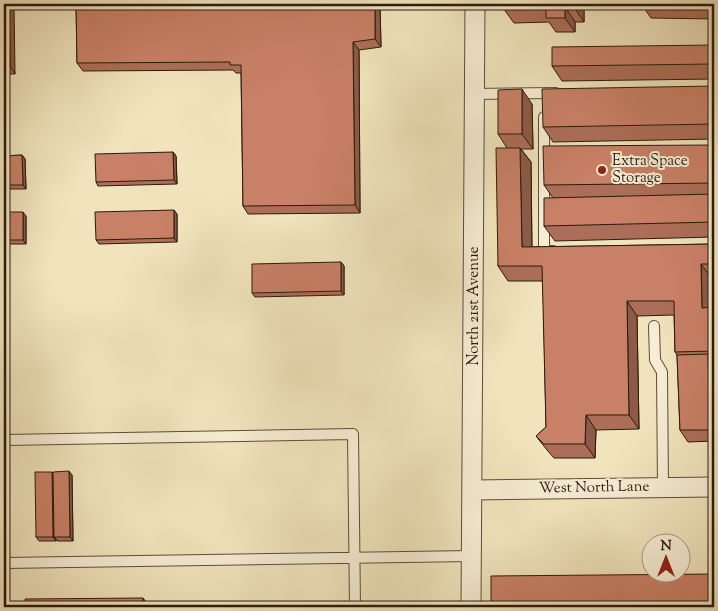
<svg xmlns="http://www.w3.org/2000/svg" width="718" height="611" viewBox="0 0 718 611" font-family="'Sorts Mill Goudy',serif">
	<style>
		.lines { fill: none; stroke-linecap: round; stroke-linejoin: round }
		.service-casing { stroke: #5c4d3a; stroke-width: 12 }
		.minor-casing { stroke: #5c4d3a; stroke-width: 21 }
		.service { stroke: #f6edd4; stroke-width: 10 }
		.minor { stroke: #f6edd4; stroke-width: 19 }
		.wall { fill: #ac6e58; stroke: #2a1b0e }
		.shaded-wall { fill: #8c5a47; stroke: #2a1b0e }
		.building { fill: #c88066; stroke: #2a1b0e }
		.poi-dot { fill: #8f2418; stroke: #f6edd4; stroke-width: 2 }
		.labels { text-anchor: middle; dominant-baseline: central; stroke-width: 4; stroke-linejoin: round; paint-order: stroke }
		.poi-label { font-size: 15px; fill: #2a1b0e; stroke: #f6edd4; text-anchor: start }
		.street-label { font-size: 15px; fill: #2a1b0e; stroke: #f6edd4 }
	</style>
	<rect width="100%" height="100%" fill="#f1e4bd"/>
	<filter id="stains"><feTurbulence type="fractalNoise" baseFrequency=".004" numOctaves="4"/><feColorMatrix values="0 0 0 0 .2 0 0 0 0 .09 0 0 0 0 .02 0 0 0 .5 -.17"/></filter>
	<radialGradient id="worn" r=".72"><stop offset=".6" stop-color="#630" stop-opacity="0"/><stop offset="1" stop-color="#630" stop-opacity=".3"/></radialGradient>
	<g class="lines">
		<g class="service-casing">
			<path id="service" d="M474,94L556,93
				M544,117V251H553
				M654,326L655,360L662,372L663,487
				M4,440L353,434L355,607
				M4,563L472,556"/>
		</g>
		<g class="minor-casing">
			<path id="minor" d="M473,490L714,487
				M471,607L475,4"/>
		</g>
		<use href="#service" class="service"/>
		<use href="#minor" class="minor"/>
	</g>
	<path class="wall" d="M4,4L15,74H4Z
		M76,4H380L381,47L359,50L360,213L248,214L243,206L241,73H236L233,70L83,71L77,63Z
		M584,4V22H575V32H556L549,22L514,23L503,8Z
		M603,4H714V19L651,18L642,5H604Z
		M714,45V79L562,81L552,66Z
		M714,86V139L553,142L543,127Z
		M532,104L533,149H521L531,162L532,247L714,244V279H712V307H714V441L688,442L680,430L677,355L675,352L674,315L637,316L639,429L596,430L595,458H554L547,450L536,436L546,427L543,281H508L498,266L507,148L498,134Z
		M714,145V237L555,241L544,226L553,198L544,185Z
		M173,152L176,156L177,184L98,186L96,182Z
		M22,155L25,159L26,189H4V156Z
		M4,212L26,216V244H4Z
		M177,214V242L99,244L96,240Z
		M341,262L344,266V295L255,297L252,293Z
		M53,474L72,475L73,541H57L56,539V541H39L36,537Z"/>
	<path class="shaded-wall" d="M9,4H14L15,74L10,66Z
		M375,4H380L381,47L375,39Z
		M574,4H584V22L574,7Z
		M710,4H714V11Z
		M565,7L575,22V32L565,18Z
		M353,42L359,50L360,213L355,205Z
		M522,89L532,104L533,149L522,134Z
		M520,148L531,162L532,262L522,247Z
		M173,152L176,156L177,184L174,180Z
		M22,155L25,159L26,189L23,185Z
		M174,210L177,214V242L174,238Z
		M23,212L26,216V244L23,240Z
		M341,262L344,266V295L341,291Z
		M701,264L712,279V322L702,308Z
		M627,301L637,316L639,429L629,415Z
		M708,354L714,363V437L710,430Z
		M586,415L596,430L595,458L585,444Z
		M69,471L72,475L73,541L70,537Z
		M52,472L55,476L54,537L56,539V541L53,537Z
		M143,598L150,607H143Z"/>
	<path class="building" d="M4,4H9L10,66H4Z
		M76,4H375V39L353,42L355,205L243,206L241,65H230V62L77,63Z
		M503,4H574V7H565V18H546V7L503,8Z
		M714,45V64L552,66V47Z
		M714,86V124L543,127L542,89Z
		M522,89V134H498V90Z
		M714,145V183L544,185L543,146Z
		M496,148H520L522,247L714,244V264H701L702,308L714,307V351L675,352L674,301H627L629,415H586L585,444H544L536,436L546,427L542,266H498Z
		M173,152L174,180L96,182L95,154Z
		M22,155L23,185H4V156Z
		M714,194V222L544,226V198Z
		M174,210V238L96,240L95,212Z
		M4,212H23V240H4Z
		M341,262V291L252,293V264Z
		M708,354L710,430H680L677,355Z
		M69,471L70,537H54L53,472Z
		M35,472H52L53,537H36Z
		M714,574V607H491V576Z
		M143,598V607H25V599Z"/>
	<circle class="poi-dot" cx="602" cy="170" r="5"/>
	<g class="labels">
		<g class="poi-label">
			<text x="612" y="161">Extra Space<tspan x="612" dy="17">Storage</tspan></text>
		</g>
		<g class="street-label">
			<text transform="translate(474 306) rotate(-90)">North 21st Avenue</text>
			<text transform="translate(594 488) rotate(-1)">West North Lane</text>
		</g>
	</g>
	<rect width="718" height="611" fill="none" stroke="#f1e4bd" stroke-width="20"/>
	<rect x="5" y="5" width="708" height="601" fill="none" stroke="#2a1b0e" stroke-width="2.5"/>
	<rect x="10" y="10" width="698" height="591" fill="none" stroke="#2a1b0e"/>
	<g transform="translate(666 558)"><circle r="24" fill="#f6edd4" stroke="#a49985"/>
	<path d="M0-4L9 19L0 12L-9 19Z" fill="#8f2418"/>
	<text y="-8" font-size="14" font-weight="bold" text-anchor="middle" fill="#2a1b0e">N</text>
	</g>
	<rect width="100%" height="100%" filter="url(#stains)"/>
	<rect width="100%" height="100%" fill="url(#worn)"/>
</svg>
